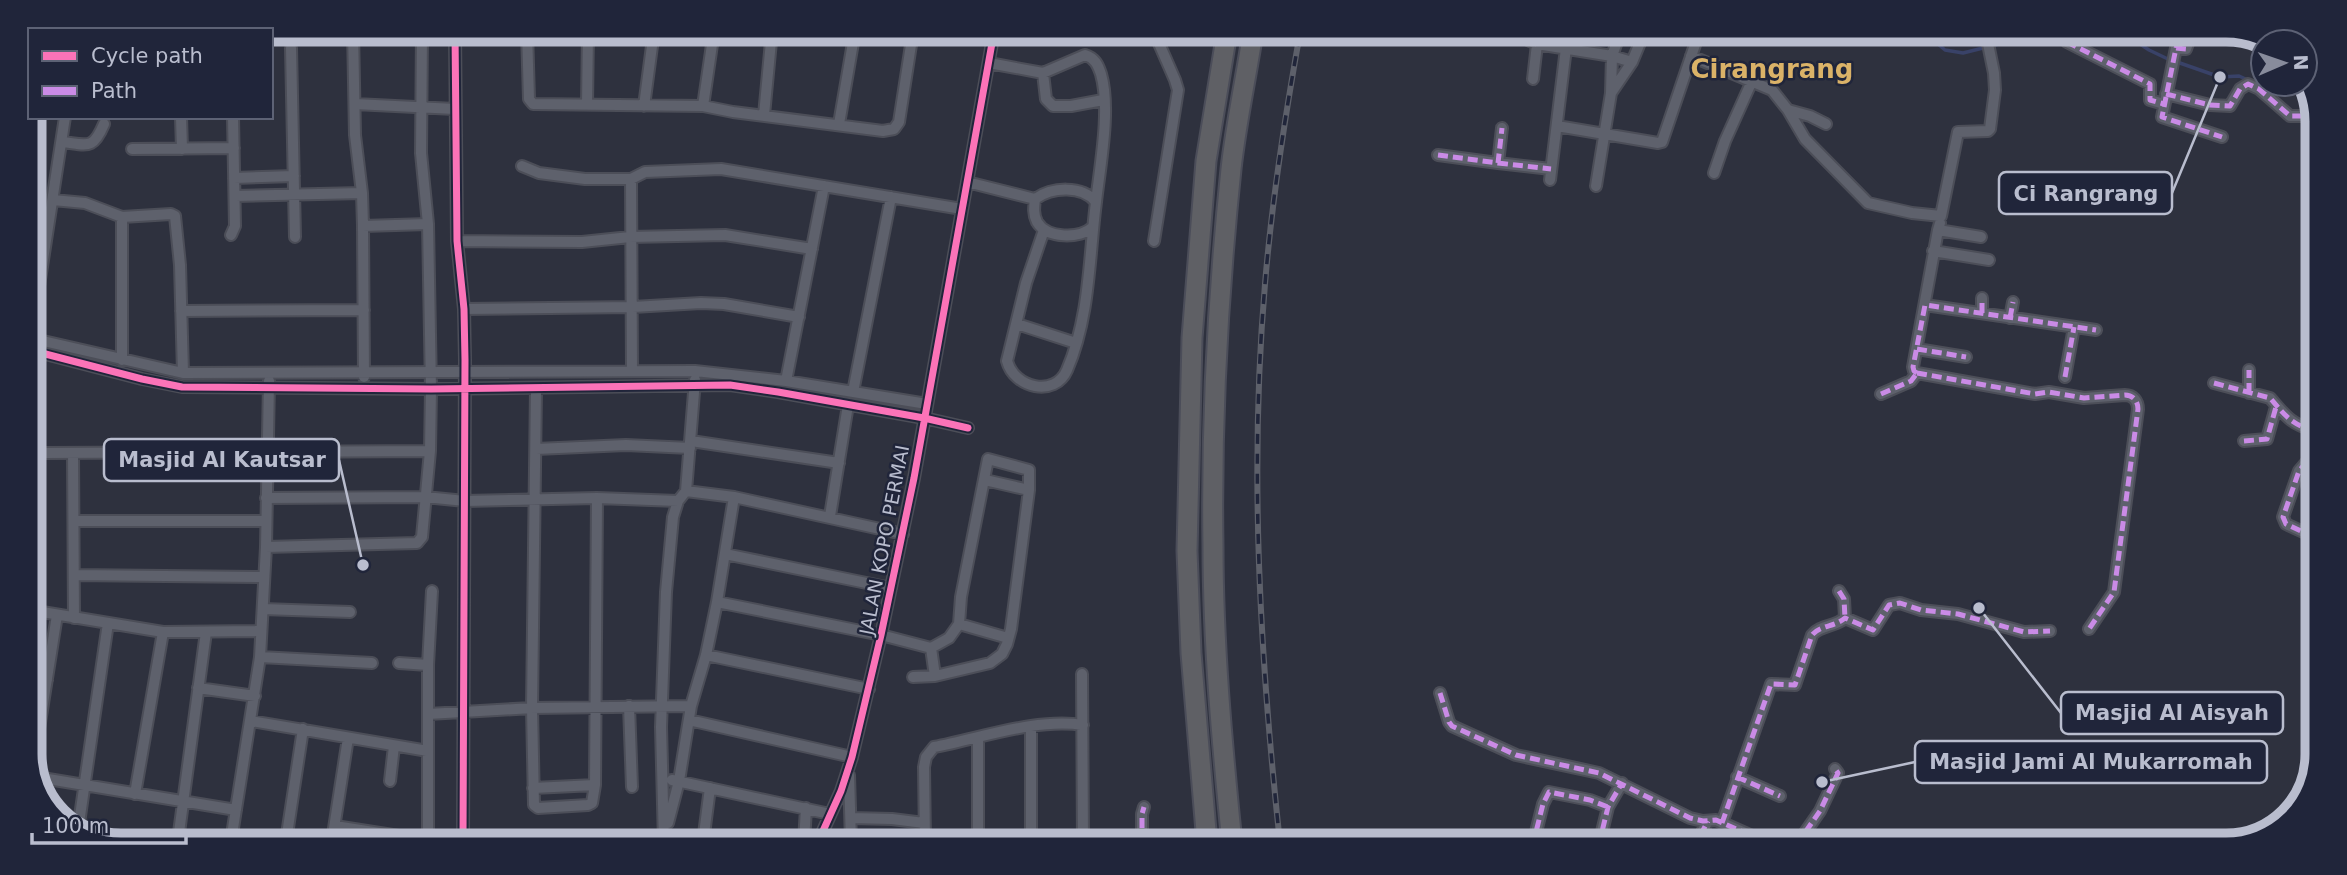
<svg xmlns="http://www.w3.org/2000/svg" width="2347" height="875" viewBox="0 0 2347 875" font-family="'DejaVu Sans',sans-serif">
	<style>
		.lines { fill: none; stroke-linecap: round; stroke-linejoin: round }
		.stream { stroke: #394268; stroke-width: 3.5 }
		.minor-casing { stroke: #4c4e58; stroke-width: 14 }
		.motorway-casing { stroke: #4b4d59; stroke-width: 23 }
		.minor { stroke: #5e616c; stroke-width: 10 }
		.motorway { stroke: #5f6065; stroke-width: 19 }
		.rail-casing { stroke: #5d606a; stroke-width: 6 }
		.rail { stroke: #20253a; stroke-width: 3.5; stroke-dasharray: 10; stroke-linecap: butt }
		.quiet { stroke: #ca8be6; stroke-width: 5; stroke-dasharray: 10 5; stroke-linecap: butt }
		.cycleway-casing { stroke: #20253a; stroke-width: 11 }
		.cycleway { stroke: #fb73b8; stroke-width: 7 }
		.labels { text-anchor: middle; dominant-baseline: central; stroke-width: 5; stroke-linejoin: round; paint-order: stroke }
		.street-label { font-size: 19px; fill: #b9bdce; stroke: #20253a }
		.district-label { font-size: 26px; font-weight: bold; fill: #dab268; stroke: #20253a }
		.rim { fill: none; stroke: #b9bdce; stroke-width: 9 }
		.leader { fill: none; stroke: #b9bdce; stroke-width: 2.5 }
		.callout-dot { fill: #b9bdce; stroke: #20253a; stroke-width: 2.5 }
		.callout { fill: #20253a; stroke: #b9bdce; stroke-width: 2.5 }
		.callout-label { font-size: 21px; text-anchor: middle; font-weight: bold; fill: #b9bdce }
	</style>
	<rect width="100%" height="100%" fill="#2e313e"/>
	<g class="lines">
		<path class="stream" d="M1926,34L1945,50L1963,53L2007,42L2053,38L2062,34
			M2125,34L2149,50L2170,60
			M2177,62L2220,77L2239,76L2250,81"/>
		<g class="minor-casing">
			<path id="minor" d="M353,30L355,135L362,193L363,226L364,377
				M455,31L457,241L464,309L465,360L463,841
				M527,31L529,99L533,104L703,106L733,112L883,131L894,129L899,122L913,32
				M1154,32L1175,80L1178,90L1154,241
				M1528,33V40L1537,44
				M2191,35L2186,49L2176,48L2162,117L2222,137
				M2067,42L2150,84V100L2164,104
				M291,48L295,237
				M1691,56L1772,90L1788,110L1805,139L1868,203L1912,213L1941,216L1958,132L1988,131L1990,129L1995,90L1994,73L1986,34
				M989,63L1043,73L1085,55C1095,58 1098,65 1101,74C1111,109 1100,166 1096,202C1089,257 1090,317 1067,370C1055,398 1014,388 1007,361L1026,283L1044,230
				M1043,73L1046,99L1053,106H1071L1103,100
				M1533,79L1537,44L1612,56L1632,62
				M1611,93L1632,62L1644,33
				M2166,94L2210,105L2230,106L2240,89L2248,84L2259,89L2290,116H2317
				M355,104L455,109
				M587,105L588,31
				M644,106L654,31
				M703,106L714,31
				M1788,110L1810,116L1826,124
				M764,115L772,31
				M181,117L182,149
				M839,124L855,31
				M1557,126L1658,143L1662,142L1699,33
				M63,142C88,145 93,150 104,124
				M132,149L234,148
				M1438,155L1498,163L1502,128
				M1498,163L1551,169
				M522,166L539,173L585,179H631L645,172L721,169L962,209
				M1714,173L1725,141L1752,81
				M234,178L294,176
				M631,179L632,371
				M1550,180L1566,48
				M967,182L1035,199C1052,187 1082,185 1096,202
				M1596,186L1611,93L1612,56L1620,33
				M235,196L362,193
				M1035,199C1034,207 1033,214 1037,222C1047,239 1080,239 1093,227
				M53,200L85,203L122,217L171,214L175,216L180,265L183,373
				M122,217V360
				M1940,223L1938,230L1981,237
				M363,226L428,224
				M231,235L235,226L233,117
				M457,241L582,242L630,237L725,235L812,249
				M1933,251L1989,260
				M1925,305L2096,330
				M464,309L633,307L701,303L724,304L799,317
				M181,311L364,310
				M1982,313V298
				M2010,318L2013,302
				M1017,324L1076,343
				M30,338L183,373L695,371L786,381L927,404
				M31,338L65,117
				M1917,349L1966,357
				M30,350L142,379L182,387L431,389L730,385L778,392L924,418L968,428
				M1917,373L2035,394L2049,392L2084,398L2125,395C2133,395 2138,401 2138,409L2114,592L2089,629
				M1917,373L1914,371L1913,367L1938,230
				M2065,377L2074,327
				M786,381L824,186
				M2214,383L2270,398C2285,415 2290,424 2315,431
				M536,388L532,708L534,805L538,808L588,805L592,803L595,785L597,498
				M853,392L891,197
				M2249,393V370
				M1881,394L1911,381L1917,373
				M691,441L839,463
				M2244,441L2267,439L2276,407
				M536,449L626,445L690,448
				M30,450L32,453H42L430,451
				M73,453L74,618
				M985,480L1029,490
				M686,491L734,497L903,534
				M266,498L425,497L465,501L597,498L678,501
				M830,516L848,405
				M74,521H266
				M2314,537L2286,524L2283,517L2299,471L2315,452
				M266,547L417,543L422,537L430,451L431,389L428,224L421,153L422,30
				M725,554L891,588
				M74,575L263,577
				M1839,591L1844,599L1845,618
				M717,602L881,635L931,648L949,638L959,624L961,597L988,459L1029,470V490L1011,629L1007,644L1002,654L990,663L935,676L931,648
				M263,609L350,612
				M30,610L163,632L261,631
				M959,624L1008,638
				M706,655L869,689
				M260,657L372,663
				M399,663L428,665
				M1082,674L1083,843
				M30,677L47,680
				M913,677L935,676
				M198,688L255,696
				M1440,693L1449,722L1452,726L1516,755L1599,773L1690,818L1703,821L1716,820L1770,844
				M629,706L632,787
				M428,714L532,708L691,706
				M689,720L852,757
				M251,721L428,751
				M1031,726V842
				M978,739V842
				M33,767L57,615
				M849,775L851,842
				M36,777L236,810
				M1737,777L1780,796
				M672,780L830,814
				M390,781L394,746
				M533,788L595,785
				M135,794L163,632
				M851,818L892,819L924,823
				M668,823L679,781L691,706L706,655L717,602L734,497
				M1722,823L1771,684L1795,685L1812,635C1820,625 1835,627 1845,618L1873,630L1889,605L1900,603L1921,610L1958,614L2024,632L2050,631
				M335,826L399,836
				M78,830L108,623
				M730,839V842
				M178,840L206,632
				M231,841L260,657L266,547L269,381
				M286,841L303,729
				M332,841L348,738
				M428,841V665L432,591
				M664,842L661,727L666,592L673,517L678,501L686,491L695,380
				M703,842L710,788
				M804,842L806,808
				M818,842L841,791L852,757L881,635L914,478L994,32
				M925,842L924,767L926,757L934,747C982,738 1035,718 1083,725
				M1142,843V814L1144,807
				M1533,844L1543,804L1549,792L1590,800L1608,807
				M1599,844L1608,807L1622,783
				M1688,844L1701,834L1708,821
				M1797,844L1820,811L1838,773L1835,769"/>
		</g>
		<g class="motorway-casing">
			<path id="motorway" d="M1207,843L1191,653L1187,551L1192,338L1206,161L1227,32
				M1232,843C1222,744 1213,645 1213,546C1211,420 1218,294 1231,169C1236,123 1246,78 1253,32"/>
		</g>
		<use href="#minor" class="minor"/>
		<use href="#motorway" class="motorway"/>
		<g class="rail-casing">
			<path id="rail" d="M1280,843C1260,658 1249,470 1265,284C1272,199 1285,116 1300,33"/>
		</g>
		<use href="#rail" class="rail"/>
		<path class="quiet" d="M1528,33V40L1537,44
			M2191,35L2186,49L2176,48L2162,117L2222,137
			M2067,42L2150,84V100L2164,104
			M2166,94L2210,105L2230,106L2240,89L2248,84L2259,89L2290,116H2317
			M1438,155L1498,163L1502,128
			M1498,163L1551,169
			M1982,313V298
			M2010,318L2013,302
			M1917,349L1966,357
			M1917,373L2035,394L2049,392L2084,398L2125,395C2133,395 2138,401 2138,409L2114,592L2089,629
			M1917,373L1914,371L1913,367L1925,305L2096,330
			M2065,377L2074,327
			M2214,383L2270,398C2285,415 2290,424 2315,431
			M2249,393V370
			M1881,394L1911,381L1917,373
			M2244,441L2267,439L2276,407
			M2314,537L2286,524L2283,517L2299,471L2315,452
			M1839,591L1844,599L1845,618
			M1440,693L1449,722L1452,726L1516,755L1599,773L1690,818L1703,821L1716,820L1770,844
			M1737,777L1780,796
			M1722,823L1771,684L1795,685L1812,635C1820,625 1835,627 1845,618L1873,630L1889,605L1900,603L1921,610L1958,614L2024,632L2050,631
			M1142,843V814L1144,807
			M1533,844L1543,804L1549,792L1590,800L1608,807
			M1599,844L1608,807L1622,783
			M1688,844L1701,834L1708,821
			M1797,844L1820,811L1838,773L1835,769"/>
		<g class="cycleway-casing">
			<path id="cycleway" d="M455,31L457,241L464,309L465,360L463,841
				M30,350L142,379L182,387L431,389L730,385L778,392L924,418L968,428
				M818,842L841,791L852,757L881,635L914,478L994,32"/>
		</g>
		<use href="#cycleway" class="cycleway"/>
	</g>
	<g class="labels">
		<g class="street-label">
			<text transform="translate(884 540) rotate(-79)">JALAN KOPO PERMAI</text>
		</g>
		<g class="district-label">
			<text x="1772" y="69">Cirangrang</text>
		</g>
	</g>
	<path d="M0 0H2347V875H0ZM121 42H2226A79 79 0 0 1 2305 121V754A79 79 0 0 1 2226 833H121A79 79 0 0 1 42 754V121A79 79 0 0 1 121 42Z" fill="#20253a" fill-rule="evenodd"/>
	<path class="rim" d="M121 42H2226A79 79 0 0 1 2305 121V754A79 79 0 0 1 2226 833H121A79 79 0 0 1 42 754V121A79 79 0 0 1 121 42Z"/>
	<path class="leader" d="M2220 77L2172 193M363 565L339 460M1979 608L2061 713M1822 782L1915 762"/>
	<g class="callout-dot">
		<circle cx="2220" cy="77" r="7"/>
		<circle cx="363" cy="565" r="7"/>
		<circle cx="1979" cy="608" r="7"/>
		<circle cx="1822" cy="782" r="7"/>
	</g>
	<g class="callout">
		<rect x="1999" y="172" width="173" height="42" rx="7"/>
		<rect x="104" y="439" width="235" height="42" rx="7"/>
		<rect x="2061" y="692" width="222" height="42" rx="7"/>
		<rect x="1915" y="741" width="352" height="42" rx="7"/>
	</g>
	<g class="callout-label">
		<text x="2086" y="201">Ci Rangrang</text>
		<text x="222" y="467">Masjid Al Kautsar</text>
		<text x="2172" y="720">Masjid Al Aisyah</text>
		<text x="2091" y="769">Masjid Jami Al Mukarromah</text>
	</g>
	<rect x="28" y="28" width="245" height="91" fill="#20253a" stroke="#5d6275" stroke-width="2"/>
	<rect x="42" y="51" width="35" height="10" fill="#fb73b8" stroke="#5d6275" stroke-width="2"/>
	<text x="91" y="63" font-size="21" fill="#b9bdce">Cycle path</text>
	<rect x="42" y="86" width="35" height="10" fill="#ca8be6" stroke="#5d6275" stroke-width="2"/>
	<text x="91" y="98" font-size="21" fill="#b9bdce">Path</text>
	<g transform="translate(2284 63) rotate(88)"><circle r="33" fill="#20253a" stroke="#5d6275" stroke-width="2"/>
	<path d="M0-5L12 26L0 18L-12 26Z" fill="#888c9c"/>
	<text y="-10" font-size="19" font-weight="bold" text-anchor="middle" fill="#b9bdce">N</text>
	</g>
	<path d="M32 833v10h154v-10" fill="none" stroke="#b9bdce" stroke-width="3.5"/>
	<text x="42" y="833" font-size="21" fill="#b9bdce" stroke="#20253a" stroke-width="5" paint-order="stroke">100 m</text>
</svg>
